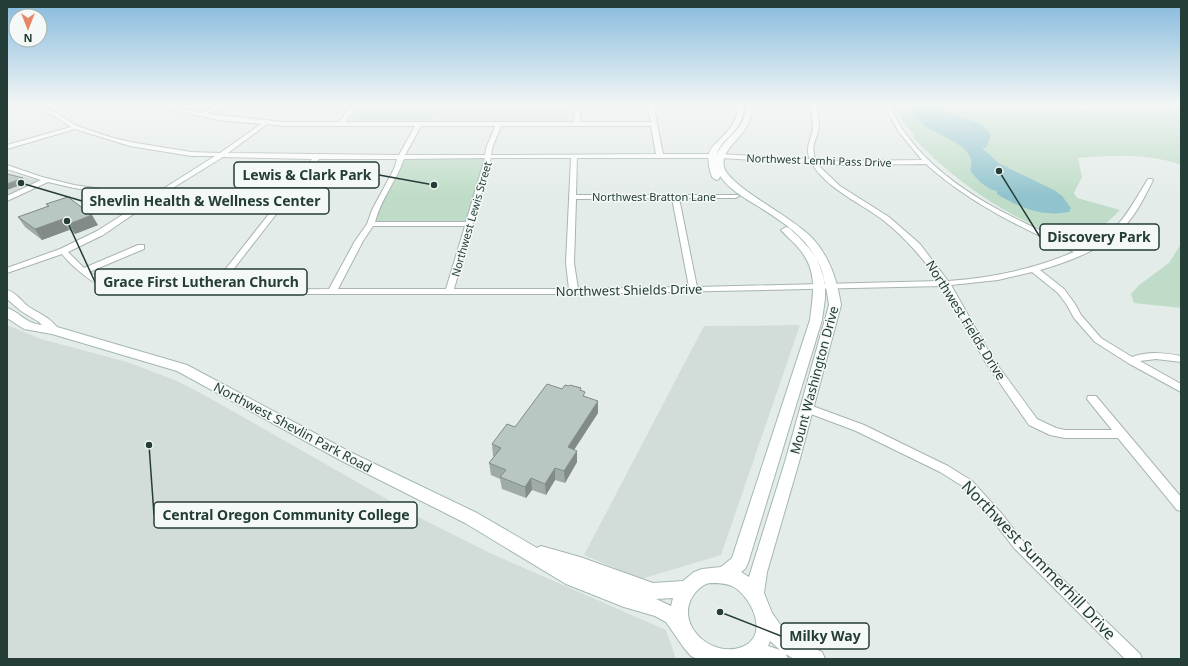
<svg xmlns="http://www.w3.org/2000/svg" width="1188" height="666" viewBox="0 0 1188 666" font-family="'Noto Sans',sans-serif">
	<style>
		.built { fill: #d2dcd8 }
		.green { fill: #bedcc7 }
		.water { fill: #90c3cd }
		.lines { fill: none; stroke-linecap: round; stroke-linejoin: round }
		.street-casing { stroke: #a7b4b0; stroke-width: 2 }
		.secondary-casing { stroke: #a3b7b0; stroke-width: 2 }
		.street { fill: #fff; fill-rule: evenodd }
		.secondary { fill: #fff; fill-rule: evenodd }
		.wall { fill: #9faba7 }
		.shaded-wall { fill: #828b88 }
		.building { fill: #b9c7c2; stroke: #828b88 }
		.labels { text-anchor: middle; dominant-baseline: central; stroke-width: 3; stroke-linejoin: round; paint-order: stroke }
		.far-street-label { font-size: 11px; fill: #243d37; stroke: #f4f9f7 }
		.street-label { font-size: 13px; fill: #243d37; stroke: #f4f9f7 }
		.near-street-label { font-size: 16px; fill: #243d37; stroke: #f4f9f7 }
		.leader { fill: none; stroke: #243d37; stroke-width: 1.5 }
		.callout-dot { fill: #243d37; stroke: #f4f9f7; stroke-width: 1.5 }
		.callout { fill: #f4f9f7; stroke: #243d37; stroke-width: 1.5 }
		.callout-label { font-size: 14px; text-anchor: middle; font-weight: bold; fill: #243d37 }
	</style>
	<rect width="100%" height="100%" fill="#e4ece9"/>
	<path class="built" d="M362,104H569L568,121L349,122Z
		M7,172L36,180L37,182L7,196Z
		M7,325L41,339L127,362L177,381L206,396L420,518L492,554L666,630L676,659H7Z
		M800,325L721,555L641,579L584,555L704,326Z"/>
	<path class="green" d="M370,104H432L444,109L431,116L429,120H359Z
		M893,104H1181V165C1148,153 1112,155 1078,158L1082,177L1074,193L1077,198L1120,210C1107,224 1093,234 1077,243C1061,238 1046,231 1031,224C986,202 947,174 913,137L914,135L903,122Z
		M401,157H488L470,224H371Z
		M1181,244V308L1134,303L1131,294L1139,285L1169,263Z"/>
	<path class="water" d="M916,107L933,108L981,124L991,134L986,148L983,147L984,151H986L998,163L1054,190L1062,196L1071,208L1069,212C1041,217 1020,208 997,194V191C986,189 976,179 970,170C982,138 913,135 913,109Z"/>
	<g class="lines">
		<g class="street-casing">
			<path id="street" d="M28,104H35L57,113L77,126L110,137L130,142L191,152L220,153L261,124L218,120L148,104H158L201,113L223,104H230L207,114L284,122H339L353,104H359L345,122H574V104H580V122H651L647,104H653L663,154H720L810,159C804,147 813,138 813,126C813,118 811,111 809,104H815C817,111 819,118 819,126C818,139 809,145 816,160L841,161L922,160L899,132L883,104H889C893,113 898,122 903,130C944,190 1017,220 1081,249C1122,229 1125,216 1148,179H1152L1153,180C1145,196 1137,213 1124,227C1103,249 1069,262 1040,270L1064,289L1075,304L1081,315L1101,338L1132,357C1149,351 1164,353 1181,356V362L1156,359L1140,361L1181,384V392L1128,363L1095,342L1074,318L1067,305L1058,293L1032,272L998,280L951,285L993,359L1037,419L1056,428L1065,430H1112L1087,399L1088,396H1096L1181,497V511L1177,510L1118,438H1065L1050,435L1029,425L986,363L943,286L574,294H245C232,291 224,285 224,271L280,200L157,198L103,235L68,252L84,268L138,245H144V249L89,272L107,282L125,286L126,288L125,290C104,295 74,269 62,254L7,273V268L60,249L97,231L149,198L109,194L74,188L48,182L7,201V196L41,180L7,169V165L42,177L74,185L109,190L155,194L215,156H191L130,146L75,129L7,149V145L71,127L53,115ZM267,124L284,126H415L399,155L228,153ZM421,126H495C492,136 486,144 485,155H405ZM501,126H651L656,154L491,155C492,144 498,136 501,126ZM223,157L312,159L283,196L163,194ZM485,158L466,222H375C381,199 396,181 404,159ZM491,158H571L566,263L569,289H454ZM577,158H720L812,163C824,187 862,204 883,220C907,239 922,258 940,281L697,287L679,198H736L739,196L738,195H576ZM319,159H397L394,169L372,210L367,224L355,241L329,289L246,290L239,286L232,279V271ZM818,164L841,165L926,164C969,203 1022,228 1074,252C1034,269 991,278 948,281L920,244L889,217L840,186L821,168ZM672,198L689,287L578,289L574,263L576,199ZM373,226H465L446,289H338L363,241Z
				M1094,104H1101C1095,109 1082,112 1075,108Z
				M807,404L864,425L948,466L972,481L1002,514L1022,540L1140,654L1142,659H1125L1014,548L994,522L964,487L940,472L856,431L803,411L802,408L803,405Z"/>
		</g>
		<g class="secondary-casing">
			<path id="secondary" d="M7,104H19L7,107Z
				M738,104H744C743,136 723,133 716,156C726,133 746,133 746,104H752C755,135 719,145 724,167C729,187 795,218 813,239C830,258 837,280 841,305L799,462L767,572L764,593L772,613L782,627L800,641L822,652L825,659H794L786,654L788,659H697L691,656L684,648L666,622L655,616L624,607L566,584L465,523L340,460L177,371L52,334L24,329L7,318V308C20,312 24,323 42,325L39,322L21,311L7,299V290C16,292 22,302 29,307C42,315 47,316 57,327L187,365L350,452L477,513L537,548L541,546L580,557L653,583L683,581L694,572L702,569L721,567L732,558L810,320C813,294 818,273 801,251C795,243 787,237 781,230L786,227L789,228C807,244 825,263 825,289C826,299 823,310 822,320L748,563L745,569L741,572L749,577L785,462L829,305C822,249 802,234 756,205C743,197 729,189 720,176L719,179L716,180L712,177C701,144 717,148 732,125C737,119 737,112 738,104ZM710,583C718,583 727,583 734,587C752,598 770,636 742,647C710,659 672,622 695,593C699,588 704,584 710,583ZM673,598L671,606L656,599ZM770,641L780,650L768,646Z"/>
		</g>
		<use href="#street" class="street"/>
		<use href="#secondary" class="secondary"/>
	</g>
	<path class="wall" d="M46,204L98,225L75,234L69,230L42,240L25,227L18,217L48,206Z
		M569,386L581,388V390L585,397L598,413L574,450L577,451V462L565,483L555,480L546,495L532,490L526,498L502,489L500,479L491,475L489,463L494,456H493L492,444L515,427L562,389Z"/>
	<path class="shaded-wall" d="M23,178L26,183L7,190V184Z
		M92,215L98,225L75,234L69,224Z
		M63,219L69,230L42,240L35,229Z
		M598,401V413L568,459V447Z
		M577,451V462L565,483L564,471Z
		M555,468V480L546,495L545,484Z
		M531,478L532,490L526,498L525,487Z"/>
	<path class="building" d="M7,174L23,178L7,184Z
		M68,197L92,215L69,224L63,219L35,229L18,217L49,206L46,204Z
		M547,384L562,389L565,385L569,386L570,385L581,388L580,390L585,392L583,396L598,401L568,447L577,451L564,471L555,468L545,484L531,478L525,487L500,477L506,470L489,463L501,448L492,444L507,424L515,427Z"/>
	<linearGradient id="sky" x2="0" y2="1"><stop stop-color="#85badd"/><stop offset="0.53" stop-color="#f3f6f5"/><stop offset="1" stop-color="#f3f6f5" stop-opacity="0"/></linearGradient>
	<rect width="1188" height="197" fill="url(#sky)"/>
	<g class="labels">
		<g class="far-street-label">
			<text transform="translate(819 160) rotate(2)">Northwest Lemhi Pass Drive</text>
			<text x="654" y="196">Northwest Bratton Lane</text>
			<text transform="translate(471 219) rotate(-74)">Northwest Lewis Street</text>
		</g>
		<g class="street-label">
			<text transform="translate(629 290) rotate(-1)">Northwest Shields Drive</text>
			<text transform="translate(966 320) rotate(58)">Northwest Fields Drive</text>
			<text transform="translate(814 380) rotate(-75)">Mount Washington Drive</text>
			<text transform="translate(293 427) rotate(28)">Northwest Shevlin Park Road</text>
		</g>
		<g class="near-street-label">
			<text transform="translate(1039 560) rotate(46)">Northwest Summerhill Drive</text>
		</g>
	</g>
	<path class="leader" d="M434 185L379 175M21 183L82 201M999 171L1040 237M67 221L95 282M149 445L154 515M720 612L781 636"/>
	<g class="callout-dot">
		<circle cx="434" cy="185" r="4"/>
		<circle cx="21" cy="183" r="4"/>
		<circle cx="999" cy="171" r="4"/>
		<circle cx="67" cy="221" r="4"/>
		<circle cx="149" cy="445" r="4"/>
		<circle cx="720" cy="612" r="4"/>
	</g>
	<g class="callout">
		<rect x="234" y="162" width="145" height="26" rx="4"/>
		<rect x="82" y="188" width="247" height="26" rx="4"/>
		<rect x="1040" y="224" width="119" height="26" rx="4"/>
		<rect x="95" y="269" width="212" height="26" rx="4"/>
		<rect x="154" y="502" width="263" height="26" rx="4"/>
		<rect x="781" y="623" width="88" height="26" rx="4"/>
	</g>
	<g class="callout-label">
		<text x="307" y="180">Lewis &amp; Clark Park</text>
		<text x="205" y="206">Shevlin Health &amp; Wellness Center</text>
		<text x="1099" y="242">Discovery Park</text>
		<text x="201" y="287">Grace First Lutheran Church</text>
		<text x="286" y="520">Central Oregon Community College</text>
		<text x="825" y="641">Milky Way</text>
	</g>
	<rect width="1188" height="666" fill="none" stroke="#243d37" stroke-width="16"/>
	<g transform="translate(28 28) rotate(180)"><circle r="19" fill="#f4f9f7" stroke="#a1aeaa"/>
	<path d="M0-3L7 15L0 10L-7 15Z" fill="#e88766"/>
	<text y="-6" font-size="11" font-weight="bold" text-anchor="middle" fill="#243d37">N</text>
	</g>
</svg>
